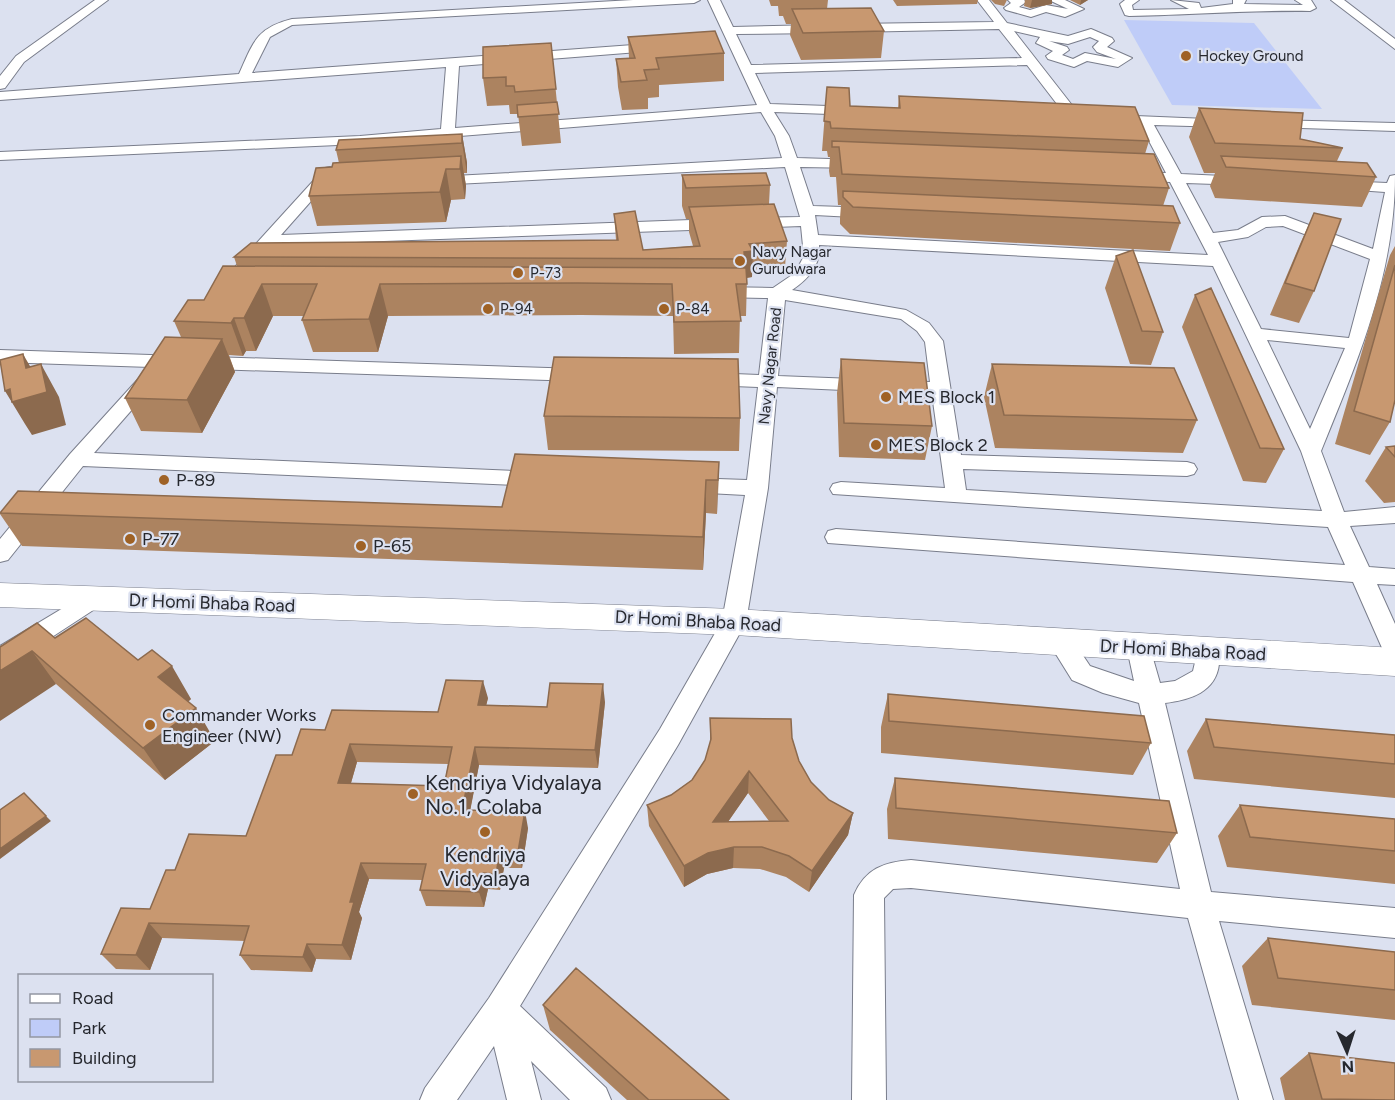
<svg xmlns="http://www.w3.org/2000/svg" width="1395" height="1100" viewBox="0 0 1395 1100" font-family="Figtree,sans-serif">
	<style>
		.green { fill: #bfccf8 }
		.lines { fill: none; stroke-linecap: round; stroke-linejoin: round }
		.street-casing { stroke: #797d8b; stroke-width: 2 }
		.secondary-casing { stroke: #797d8b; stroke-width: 1 }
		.street { fill: #fff; fill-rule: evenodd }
		.secondary { fill: #fff; fill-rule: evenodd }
		.wall { fill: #ac8360; fill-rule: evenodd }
		.shaded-wall { fill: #8c6a4e }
		.building { fill: #c89870; stroke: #8c6a4e; stroke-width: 1.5; fill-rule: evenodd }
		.poi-dot { fill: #9f6226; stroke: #dce1f0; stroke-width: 2 }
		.labels { text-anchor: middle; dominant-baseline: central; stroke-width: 4.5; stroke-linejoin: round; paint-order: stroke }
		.far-poi-label { font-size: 15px; fill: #26282e; stroke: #dce1f0; text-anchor: start }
		.far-street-label { font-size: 15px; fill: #26282e; stroke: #dce1f0 }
		.poi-label { font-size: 18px; fill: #26282e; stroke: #dce1f0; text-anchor: start }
		.street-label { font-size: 18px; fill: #26282e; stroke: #dce1f0 }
		.near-poi-label { font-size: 21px; fill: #26282e; stroke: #dce1f0; text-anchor: start }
	</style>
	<rect width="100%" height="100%" fill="#dce1f0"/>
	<path class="green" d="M1124,20L1254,23L1322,109L1172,105Z"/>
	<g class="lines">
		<g class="street-casing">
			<path id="street" d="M95,0H108L24,62L5,88L0,89V76L16,56Z
				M633,0H700L694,3L292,25L270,37L252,73L660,43L666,47L664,50L459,66L455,128L757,105L708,0H720L733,27L819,25L825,29L819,33L736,34L751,65L1022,58L999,29L852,32L846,28L852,24L994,22L977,0H989L1007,23L1068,36L1091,29L1112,38L1114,41L1107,47L1132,58L1118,67L1087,61L1074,67L1048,59L1046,56L1053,51L1036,43L1040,37L1014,31L1082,118L1075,122L1070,121L1027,65L755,73L770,104L857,107L864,111L857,115L774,112L789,136L797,158L860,160L867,164L860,168L800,167L813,206L872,208L880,213L872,218L815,215L818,235L1208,255L1170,182L1133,180L1126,176L1133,172L1166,173L1140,124L1107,122L1105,119L1112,115L1231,120L1233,123L1226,127L1154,125L1181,174L1244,177L1251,181L1244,185L1186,183L1213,233L1238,230L1262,217L1285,216L1373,249L1385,192L1343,189L1336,185L1343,181L1387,183L1390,176L1395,175C1395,274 1358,360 1321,451L1344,512L1395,507V523L1350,526L1369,567L1395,569V585L1377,584L1395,624V660L1386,657L1353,582L828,543L825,537L828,531L836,529L1345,565L1328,527L833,494L830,489L833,484L841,482L945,488L932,394L777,387L768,488L746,622L678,745L520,1006L606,1088L611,1100H570L531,1061L541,1100H507L494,1046L457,1100H420L425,1088L489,998L660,729L722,621L745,495L689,492L682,490L678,485L682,480L689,478L747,480L758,387L709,385L700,379L709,373L759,375L768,298L718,297L709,292L718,287L773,288L795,273L804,256L801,226L751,228L743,223L751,218L800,217L785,167L435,185L428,181L435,177L782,158L775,136L761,112L360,144L0,160V152L360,136L441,129L446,67L0,100V92L239,74C253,43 256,28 292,19ZM1090,37L1099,41L1093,47L1097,52L1116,59L1085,53L1073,59L1062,55L1069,50L1067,47L1049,41L1068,44ZM1283,226L1370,259L1349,338L1261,329L1218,242L1248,237L1266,227ZM819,245L1213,266L1301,451L1322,511L966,490L963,469L1187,476L1194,474L1197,469L1194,464L1187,462L961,455L943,341L929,323L906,310L792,290C808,279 821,266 819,245ZM785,300L901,319L917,331L925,342L930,382L778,376ZM1267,340L1345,348L1310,429Z
				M1008,0H1024L1026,2L1019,7L1030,10L1046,5L1068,9L1049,0H1065L1084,9L1065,17L1046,12L1031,17L1006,10L1004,8L1011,3Z
				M1125,0H1139L1132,5L1133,10L1189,9L1171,0L1199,3L1201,8L1233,4V0H1246L1244,4L1303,5L1295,0H1311L1316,8L1310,11C1249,10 1190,15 1129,16L1125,15L1120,4Z
				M1331,0H1344L1395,39V49Z
				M1271,120L1395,123V131L1266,127V121Z
				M330,167L335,168L337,171L335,174L281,235L718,219L726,224L718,229L272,245L249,271H237L235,267L325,168Z
				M0,350L580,369L589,375L580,381L0,362Z
				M147,375L157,381L94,453L540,472L547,474L551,479L547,484L540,486L83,466L8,560L0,562V539L70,454L140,377Z
				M93,590L101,593L105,599L101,605L9,665L0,668V646Z
				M1061,633L1070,636L1090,666L1134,681L1127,648L1130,641L1139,638L1148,641L1160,683L1175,681L1193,671L1199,645L1208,642L1217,645C1220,652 1220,656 1219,664C1216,692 1190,700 1165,703L1211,892L1395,908V938L1219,921L1273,1100H1239L1188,918L911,888L893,889L884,898L886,1100H852L854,895C865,869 884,862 911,860L1180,889L1139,703L1103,693L1072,680L1049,643L1052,636Z"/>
		</g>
		<g class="secondary-casing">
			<path id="secondary" d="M0,583L734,609L1395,648V676L734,635L0,607Z"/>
		</g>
		<use href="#street" class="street"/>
		<use href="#secondary" class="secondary"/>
	</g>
	<path class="wall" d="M769,0H828L827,9L884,31L881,58L801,60L790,35L791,24H786L783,16H779L778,6H771Z
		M893,0H978L977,4L897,6Z
		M991,0H1007L1004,6L995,4Z
		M1025,0H1052V4L1030,8L1024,6Z
		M1070,0H1088L1080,5Z
		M628,37L724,53V81L659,85V97L648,98V109L622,110L618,87L616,59L629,58Z
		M551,43L561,143L522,146L518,114H510L509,105L487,106L483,78Z
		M827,87L850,106L898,108L899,96L1149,141L1145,154L1169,188L1163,206L1180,223L1170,251L850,234L840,224V218L841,205H838L836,177H830L829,171L830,157H828L827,151H822Z
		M1199,108L1300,139L1343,148L1337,161L1376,177L1362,207L1215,198L1210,186L1215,173H1204L1189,137Z
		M462,134L467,163V173H464L466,186L465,199L451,200L446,222L317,226L309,196L332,167L339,163L336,150Z
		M682,175L770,185L769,204L787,241L785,267L752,270V277L747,278L746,316H740L739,353L674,354L673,316L581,315L388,316L378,352H313L302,320L304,316H273L256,351H246L243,356L229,355L235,372L202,433L141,431L125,398L181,337L174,321L204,300L237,266L234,257L616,240L614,214L643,250L693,246L689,232V219H686L682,206Z
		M1314,213V291L1299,323L1270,315L1300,244Z
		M1395,246V400L1390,422L1370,455L1335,444L1390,255Z
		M1116,256L1163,332L1151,365L1130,364L1105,288Z
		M1195,295L1284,449L1266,483L1243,481L1182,327Z
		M841,359L932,426L925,460L839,457L837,393Z
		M992,364L1197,420L1183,453L995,448L984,397Z
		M544,416L740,418L739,451L548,450Z
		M1395,446V502L1384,503L1365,481L1386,447Z
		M719,462L717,514L706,513L703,570L22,546L0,514V512L502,507Z
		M55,638L191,699L188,702L215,741L165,780L56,684L0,647Z
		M888,694L1151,743L1133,775L881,753V727Z
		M488,698L486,705L547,707L605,702L598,768L479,765L470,810L528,828L522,868H504L500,890L488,889L484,907L426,906L420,890L422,880L369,879L359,912L362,918L351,960L316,959L312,972L251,970L240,955L245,941L162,938L150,970L116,969L101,954L150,909L175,870L246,836L292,755L325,730L438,712ZM357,762L448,764L444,786L351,783Z
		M710,718L792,738L799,761L811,782L829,800L853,813L848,835L809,892L786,877L760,869L733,868L707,874L684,887L649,826L647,805L671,795L692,780L705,760L710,744ZM748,793L769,821L728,822Z
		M1206,719L1395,735V798L1194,779L1187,751Z
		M895,778L1177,833L1157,863L888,839L887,809Z
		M1240,805L1395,819V884L1227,867L1218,836Z
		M1268,938L1395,952V1020L1252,1005L1242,966Z
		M543,1005L729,1100H627L550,1030Z
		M1309,1053L1395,1100H1285L1280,1078Z"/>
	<path class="shaded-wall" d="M1032,0H1052V4L1030,8Z
		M1081,0H1088L1080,5Z
		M462,134L467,163V173L462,143Z
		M461,156L466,186L465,199L460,169Z
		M446,169L451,200L446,222L440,192Z
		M753,251L752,277L744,278V252Z
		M262,284L273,316L256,351L244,318Z
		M380,284L388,316L378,352L369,319Z
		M234,318L246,351L243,356L231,323Z
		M222,339L235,372L202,433L187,400Z
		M23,354L42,387L41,364L59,397L66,425L32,435L25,424L5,391L10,389L26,368Z
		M719,462L718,496L717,514L718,480Z
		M706,480V513L703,570V537Z
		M32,651L56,684L0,721V671Z
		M172,666L191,699L177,710L158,677Z
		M483,681L488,698L482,723L478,705Z
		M603,684L605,702L598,768L595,750Z
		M196,708L215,741L165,780L143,748Z
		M350,744L357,762L346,800L338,783Z
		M475,747L479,765L467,827L462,810Z
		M749,771L748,793L713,843V822Z
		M525,811L528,828L522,868L518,852Z
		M853,813L848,835L809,892L812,871Z
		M46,816L51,821L0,859V849Z
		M734,847L733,868L707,874L684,887V866L708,853Z
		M500,851L504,868L500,890L496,874Z
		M361,863L369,879L359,912L362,918L351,960L342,945L350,902Z
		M483,873L488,889L484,907L479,892Z
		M149,923L162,938L150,970L136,955Z
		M307,944L316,959L312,972L303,957Z"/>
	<path class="building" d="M871,8L884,31L803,33L792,9Z
		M715,31L724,53L656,58L659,69L644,70L647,80L621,82L616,59L635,58L628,37Z
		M551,43L556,89L515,92L514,86H506V77L483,78V47Z
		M827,87L849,88L850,106L900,108L899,96L1135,107L1149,141L831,128L830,122L824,121Z
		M557,102L559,114L518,117L517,105Z
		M1199,108L1303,113L1300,139L1343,148L1215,143Z
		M462,134V143L336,150L339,140Z
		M832,141L1154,154L1169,188L842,174L839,147H832Z
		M461,156L460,169H446L440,192L309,196L316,168L332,167L333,163Z
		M1221,156L1367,163L1376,177L1226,167Z
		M766,173L770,185L686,188L682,175Z
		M843,191L1173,206L1180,223L853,207L843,197Z
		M774,204L787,241L749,244L753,251L744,252L745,259L234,257L251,243L618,240L614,214L635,211L643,250L700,246L689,207Z
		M1314,213L1341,219L1314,291L1285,283Z
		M1133,250L1163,332L1142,331L1116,256Z
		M1395,265V400L1390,422L1354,411Z
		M223,266L746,268L747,284H736L741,321L674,322L672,284L578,283L380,284L369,319L302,320L317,284H262L244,318H234L231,323L174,321L188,300H204Z
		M1211,288L1284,449L1260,448L1195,295Z
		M165,337L222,339L187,400L125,398Z
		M23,354L26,368L41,364L47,392L12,402L10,389L5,391L0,360Z
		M554,357L738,359L740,418L544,416Z
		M841,359L924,363L932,426L844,423Z
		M992,364L1174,368L1197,420L1004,415Z
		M1395,446V457L1386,447Z
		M515,454L719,462L718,480H706L703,537L0,513L18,491L502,507Z
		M86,618L138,660L152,650L172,666L158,677L196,708L143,748L32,651L0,671V647L37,623L55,638Z
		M446,680L483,681L478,705L547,707L550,683L603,684L595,750L475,747L462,810L525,811L518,852L500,851L496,874L483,873L479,892L420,890L426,864L361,863L350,902H354L342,945L307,944L303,957L240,955L249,926L149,923L136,955L101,954L121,908L150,909L166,870H175L189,834L246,836L276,755H292L301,729L325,730L332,710L438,712ZM350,744L452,747L444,786L338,783Z
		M888,694L1144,716L1151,743L889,721Z
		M710,718L791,719L792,738L799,761L811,782L829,800L853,813L812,871L789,856L762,847H734L708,853L684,866L647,805L671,795L692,780L705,760L711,739ZM749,771L788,821L713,822Z
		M1206,719L1395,735V764L1214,747Z
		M895,778L1169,801L1177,833L896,808Z
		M24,793L46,816L0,849V810Z
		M1240,805L1395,819V851L1250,837Z
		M1268,938L1395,952V990L1278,978Z
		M576,968L729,1100H649L543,1005Z
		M1309,1053L1395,1063V1100L1322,1099Z"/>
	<g class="poi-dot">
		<circle cx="1186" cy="56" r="6"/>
		<circle cx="740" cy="261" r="6"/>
		<circle cx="518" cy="273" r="6"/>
		<circle cx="488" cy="309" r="6"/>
		<circle cx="664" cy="309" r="6"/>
		<circle cx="886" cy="397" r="6"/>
		<circle cx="876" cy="445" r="6"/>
		<circle cx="164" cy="480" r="6"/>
		<circle cx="130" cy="539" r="6"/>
		<circle cx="361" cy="546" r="6"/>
		<circle cx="150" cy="725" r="6"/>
		<circle cx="413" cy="794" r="6"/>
		<circle cx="485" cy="832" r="6"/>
	</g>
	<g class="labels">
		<g class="far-poi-label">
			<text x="1198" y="56">Hockey Ground</text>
			<text x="752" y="252">Navy Nagar<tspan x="752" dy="17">Gurudwara</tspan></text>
			<text x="530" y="273">P-73</text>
			<text x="500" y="309">P-94</text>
			<text x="676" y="309">P-84</text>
		</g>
		<g class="far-street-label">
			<text transform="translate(770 366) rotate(-84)">Navy Nagar Road</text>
		</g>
		<g class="poi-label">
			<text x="898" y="397">MES Block 1</text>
			<text x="888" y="445">MES Block 2</text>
			<text x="176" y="480">P-89</text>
			<text x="142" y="539">P-77</text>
			<text x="373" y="546">P-65</text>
			<text x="162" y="715">Commander Works<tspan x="162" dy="21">Engineer (NW)</tspan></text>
		</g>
		<g class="street-label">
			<text transform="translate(212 603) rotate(2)">Dr Homi Bhaba Road</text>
			<text transform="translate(698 621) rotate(3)">Dr Homi Bhaba Road</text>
			<text transform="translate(1183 650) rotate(3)">Dr Homi Bhaba Road</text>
		</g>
		<g class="near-poi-label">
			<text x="425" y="782">Kendriya Vidyalaya<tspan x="425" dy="24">No.1, Colaba</tspan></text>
			<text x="485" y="854" text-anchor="middle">Kendriya<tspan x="485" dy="24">Vidyalaya</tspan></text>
		</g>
	</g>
	<rect x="18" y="974" width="195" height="108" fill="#dce1f0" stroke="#9397a2" stroke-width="1.5"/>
	<rect x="30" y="994" width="30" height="9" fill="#ffffff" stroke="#9397a2" stroke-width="1.5"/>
	<text x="72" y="1004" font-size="18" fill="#26282e">Road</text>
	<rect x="30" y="1019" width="30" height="18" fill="#bfccf8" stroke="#9397a2" stroke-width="1.5"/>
	<text x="72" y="1034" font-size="18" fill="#26282e">Park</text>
	<rect x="30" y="1049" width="30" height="18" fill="#c89870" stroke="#9397a2" stroke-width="1.5"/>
	<text x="72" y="1064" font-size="18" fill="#26282e">Building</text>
	<g transform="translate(1347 1052) rotate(177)" stroke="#dce1f0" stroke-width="4.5" paint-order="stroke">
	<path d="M0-4.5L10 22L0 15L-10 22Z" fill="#26282e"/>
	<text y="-9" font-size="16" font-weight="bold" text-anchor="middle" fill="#26282e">N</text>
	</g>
</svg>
